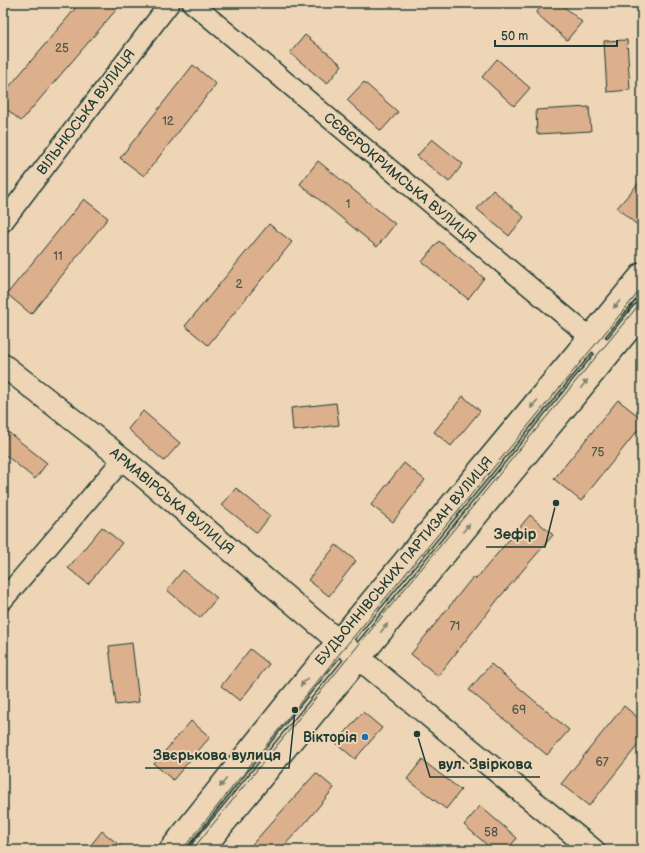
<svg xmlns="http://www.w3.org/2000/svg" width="645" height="853" viewBox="0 0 645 853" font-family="'Balsamiq Sans',sans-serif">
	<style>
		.building { fill: #dcaf8d; stroke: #1f3d34 }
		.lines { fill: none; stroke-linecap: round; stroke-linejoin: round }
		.minor-casing { stroke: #1f3d34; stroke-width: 22 }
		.tertiary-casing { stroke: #1f3d34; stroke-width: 25 }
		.secondary-casing { stroke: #1f3d34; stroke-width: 25 }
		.minor { stroke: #edd5b5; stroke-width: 19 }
		.tertiary { stroke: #edd5b5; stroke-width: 22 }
		.secondary { stroke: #edd5b5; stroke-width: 22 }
		.tram { stroke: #1f3d34; stroke-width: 1 }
		.oneway { fill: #7c816e }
		.poi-dot { fill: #1f6fb2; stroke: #edd5b5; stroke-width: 1.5 }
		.labels { text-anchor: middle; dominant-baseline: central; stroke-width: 4; stroke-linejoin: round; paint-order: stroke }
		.number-label { font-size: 12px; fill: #4e5a4a }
		.street-label { font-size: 14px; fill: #1f3d34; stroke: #edd5b5 }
		.poi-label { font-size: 14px; font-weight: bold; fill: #1f3d34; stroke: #edd5b5; text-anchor: end }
		.leader { fill: none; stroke: #1f3d34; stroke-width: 1.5 }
		.callout-dot { fill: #1f3d34; stroke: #edd5b5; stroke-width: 1.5 }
		.callout-label { font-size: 15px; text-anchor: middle; font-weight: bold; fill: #1f3d34; stroke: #edd5b5; stroke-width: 4; stroke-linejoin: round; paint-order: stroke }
	</style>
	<rect width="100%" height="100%" fill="#edd5b5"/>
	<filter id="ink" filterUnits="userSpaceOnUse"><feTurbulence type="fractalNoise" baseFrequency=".025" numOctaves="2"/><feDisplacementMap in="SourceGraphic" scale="8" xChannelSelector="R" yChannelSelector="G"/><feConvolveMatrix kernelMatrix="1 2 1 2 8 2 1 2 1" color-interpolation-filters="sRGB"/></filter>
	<g filter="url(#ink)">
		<path class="building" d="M80,3H122L21,121L3,106V94Z
			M544,3H560L582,22L567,40L536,13Z
			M305,35L342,65L327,84L290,53Z
			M627,40L630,90L607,92L604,41Z
			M497,59L530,88L514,106L482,77Z
			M193,65L216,84L144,176L120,158Z
			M364,82L398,112L381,131L347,100Z
			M589,107L591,131L537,134L536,110Z
			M432,139L463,164L449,182L417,156Z
			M318,161L395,224L377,247L300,184Z
			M642,179V229L617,208Z
			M493,190L524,217L509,236L477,209Z
			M84,199L108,218L31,314L7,294Z
			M269,224L292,242L208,345L185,326Z
			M439,241L484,278L468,299L422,262Z
			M463,396L480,411L451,446L434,432Z
			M618,400L642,419V425L581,501L554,479Z
			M336,403L339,425L293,431L291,408Z
			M143,411L180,443L164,461L128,429Z
			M3,428L47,463L35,479L3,453Z
			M404,463L425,480L393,522L371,505Z
			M236,488L270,516L257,533L222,505Z
			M530,515L553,535L499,598L438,676L411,654L473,577L476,579Z
			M102,527L122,543L88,584L68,568Z
			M336,545L356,561L329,596L308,580Z
			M183,570L217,598L200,618L167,590Z
			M132,643L139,702L116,705L109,646Z
			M250,649L269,664L240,701L221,686Z
			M491,664L569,730L547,755L469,690Z
			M624,706L642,721V740L589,806L561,784Z
			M363,712L382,728L355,759L336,743Z
			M191,721L210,737L173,780L154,764Z
			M422,760L461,790L446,809L407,779Z
			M316,773L334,788L306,822L280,850H247Z
			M480,806L517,838L507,850H493L464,825Z
			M102,831L125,850H87Z"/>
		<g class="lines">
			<g class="minor-casing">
				<path id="minor" d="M192,3L609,353
					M3,222L170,3
					M3,600L123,459"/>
			</g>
			<g class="tertiary-casing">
				<path id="tertiary" d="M3,365L123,459L338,641L593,850"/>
			</g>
			<g class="secondary-casing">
				<path id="secondary" d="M170,850L287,703L642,274
					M202,850L642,314"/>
			</g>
			<use href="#minor" class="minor"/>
			<use href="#tertiary" class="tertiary"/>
			<use href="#secondary" class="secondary"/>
			<path class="tram" d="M182,850L345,647L642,288
				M192,850L352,653L642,301"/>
		</g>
		<defs><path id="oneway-solid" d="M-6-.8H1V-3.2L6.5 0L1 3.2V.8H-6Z"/></defs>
		<g class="oneway">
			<use href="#oneway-solid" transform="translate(617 304) rotate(130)"/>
			<use href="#oneway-solid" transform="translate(584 384) rotate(-51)"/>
			<use href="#oneway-solid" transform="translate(534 404) rotate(130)"/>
			<use href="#oneway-solid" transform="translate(466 528) rotate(-51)"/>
			<use href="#oneway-solid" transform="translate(384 628) rotate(-51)"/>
			<use href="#oneway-solid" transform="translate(304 682) rotate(130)"/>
			<use href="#oneway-solid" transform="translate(223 783) rotate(128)"/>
		</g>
	</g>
	<circle class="poi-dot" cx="365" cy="737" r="4"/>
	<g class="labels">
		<g class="number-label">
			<text x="62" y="48">25</text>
			<text x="168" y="121">12</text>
			<text x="348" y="204">1</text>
			<text x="58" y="256">11</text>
			<text x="239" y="284">2</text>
			<text x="598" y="452">75</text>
			<text x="455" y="626">71</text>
			<text x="519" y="710">69</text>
			<text x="602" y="762">67</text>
			<text x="491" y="832">58</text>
		</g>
		<g class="street-label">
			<text transform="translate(86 112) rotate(-53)">ВІЛЬНЮСЬКА ВУЛИЦЯ</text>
			<text transform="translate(400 178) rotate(40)">СЄВЄРОКРИМСЬКА ВУЛИЦЯ</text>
			<text transform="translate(172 501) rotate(40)">АРМАВІРСЬКА ВУЛИЦЯ</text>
			<text transform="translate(404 561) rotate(-50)">БУДЬОННІВСЬКИХ ПАРТИЗАН ВУЛИЦЯ</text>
		</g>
		<g class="poi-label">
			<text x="357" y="737">Вікторія</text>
		</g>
	</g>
	<path class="leader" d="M556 503L545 547H486M295 710L289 768H145M417 734L430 777H540"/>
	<g class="callout-dot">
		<circle cx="556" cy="503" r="4"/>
		<circle cx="295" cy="710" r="4"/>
		<circle cx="417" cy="734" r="4"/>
	</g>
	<g class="callout-label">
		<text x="515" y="539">Зефір</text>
		<text x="217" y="760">Звєрькова вулиця</text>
		<text x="485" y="769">вул. Звіркова</text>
	</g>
	<rect width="645" height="853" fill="none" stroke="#edd5b5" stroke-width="16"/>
	<rect x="8" y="8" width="629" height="837" fill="none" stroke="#1f3d34" stroke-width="1.5" filter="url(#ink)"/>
	<path d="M495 40v6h122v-6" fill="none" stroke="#1f3d34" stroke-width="2"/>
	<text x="501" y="40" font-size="12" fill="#1f3d34" stroke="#edd5b5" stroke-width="3" paint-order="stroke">50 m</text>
</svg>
